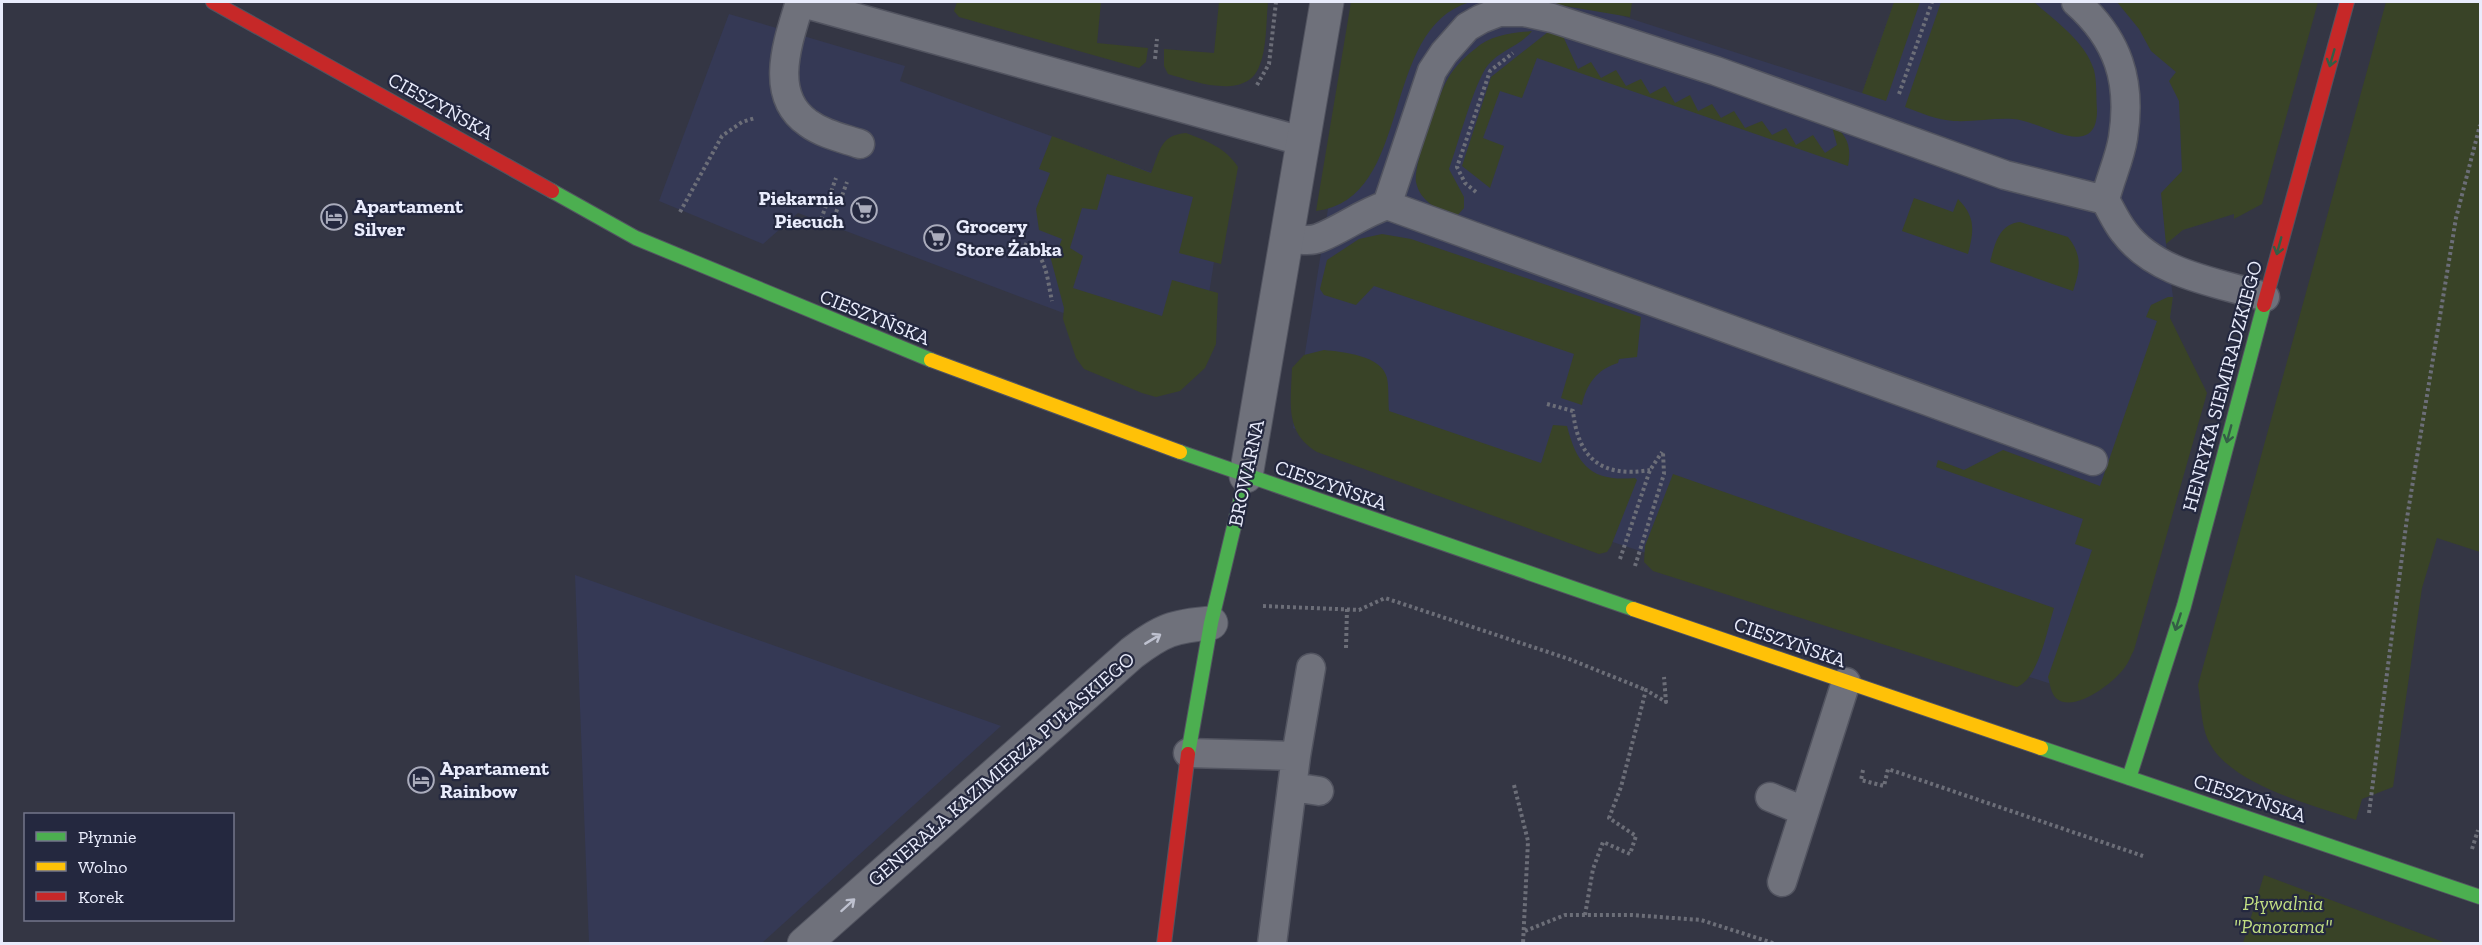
<svg xmlns="http://www.w3.org/2000/svg" width="2482" height="945" viewBox="0 0 2482 945" font-family="'Zilla Slab',serif">
	<style>
		.built { fill: #353955 }
		.green { fill: #394327 }
		.lines { fill: none; stroke-linecap: round; stroke-linejoin: round }
		.lane-casing { stroke: #525460; stroke-width: 31 }
		.street-casing { stroke: #525460; stroke-width: 35 }
		.fast-casing { stroke: #525460; stroke-width: 16 }
		.slow-casing { stroke: #525460; stroke-width: 16 }
		.jam-casing { stroke: #525460; stroke-width: 16 }
		.path { stroke: #6c6e78; stroke-width: 4; stroke-dasharray: 3 3; stroke-linecap: butt }
		.lane { stroke: #6f717b; stroke-width: 28 }
		.street { stroke: #6f717b; stroke-width: 33 }
		.fast { stroke: #4caf50; stroke-width: 14 }
		.slow { stroke: #ffc107; stroke-width: 14 }
		.jam { stroke: #c62828; stroke-width: 14 }
		.oneway { stroke: #345e46 }
		.oneway2 { stroke: #bec1cf }
		.labels { text-anchor: middle; dominant-baseline: central; stroke-width: 4.5; stroke-linejoin: round; paint-order: stroke }
		.street-label { font-size: 20px; fill: #e9ecfc; stroke: #24283f }
		.poi-label { font-size: 20px; font-weight: bold; fill: #e9ecfc; stroke: #24283f; text-anchor: start }
		.park-label { font-size: 20px; font-style: italic; fill: #c2df83; stroke: #24283f }
	</style>
	<rect width="100%" height="100%" fill="#343644"/>
	<path class="built" d="M1361,2H1579L1862,93L1894,2H2270L2235,213L2183,230L2166,244L2173,297L2169,326L2079,693L1560,525L1293,428Z
		M729,14L905,66L900,81L1224,199L1205,319L1066,314L798,213L763,244L659,201Z
		M575,575L1001,726L762,943H589Z"/>
	<path class="green" d="M957,2H1101L1097,43L1148,48L1146,62L1139,68L959,17L954,11Z
		M1219,2H1268C1266,21 1267,49 1259,67C1245,101 1193,81 1168,74L1164,66V49L1214,53Z
		M1351,2H1470C1378,29 1415,199 1316,211Z
		M1541,2H1632L1630,17Z
		M1894,2H1920L1886,101L1862,93Z
		M1941,2H2034C2055,21 2085,41 2094,70C2097,82 2096,97 2097,110C2097,121 2095,133 2083,136C2066,141 2033,120 2013,119C1993,118 1973,122 1954,121C1937,120 1921,113 1905,107Z
		M2117,2H2318L2262,204L2234,219V214L2183,230L2166,244L2161,193L2182,171L2179,101L2169,81L2176,72L2151,51L2139,29Z
		M2386,2H2480V552L2437,538L2422,588L2393,787L2362,799L2356,820C2311,804 2229,785 2208,740C2201,725 2201,702 2198,685Z
		M1532,31C1520,46 1500,50 1488,65C1474,83 1458,144 1449,169L1464,197V208L1456,217C1439,210 1420,202 1416,182C1413,166 1437,101 1445,84C1451,71 1463,58 1475,49C1491,35 1511,33 1532,31Z
		M1548,32L1562,34L1578,69L1591,62L1601,78L1616,70L1626,86L1641,79L1650,94L1665,86L1675,103L1690,95L1698,111L1712,104L1721,118L1734,111L1745,128L1762,121L1772,135L1786,128L1796,145L1813,135L1825,153L1837,145L1831,123C1847,135 1852,146 1848,166L1537,58L1522,98L1500,91L1483,138L1504,146L1490,188L1462,166L1491,77Z
		M1186,133C1207,141 1226,148 1238,167L1221,264L1179,253L1193,197L1107,174L1097,210L1082,208L1070,248L1083,256L1073,288L1162,316L1172,280L1218,293L1216,344L1205,368L1180,391L1156,397L1142,393L1084,369L1076,358L1063,319L1064,308L1048,248L1057,252L1062,239L1039,230L1036,209L1050,173L1039,169L1052,136L1151,173C1160,151 1160,135 1186,133Z
		M1914,198L1953,212L1958,199C1976,217 1974,231 1968,254L1902,231Z
		M2020,222L2068,237C2083,256 2080,270 2073,291L1990,262C1995,244 1999,224 2020,222Z
		M1382,234L1411,239L1641,317L1637,357L1619,359L1618,363C1597,369 1586,385 1582,405L1561,398L1574,354L1374,286L1356,305L1324,295L1320,289L1327,260L1359,239Z
		M2168,297H2173L2170,318L2207,393L2134,650C2131,655 2129,662 2125,667C2115,682 2075,713 2057,699C2051,694 2050,684 2048,677L2092,550L2075,544L2083,519L1936,467L1938,460L1964,470L2003,450L2100,486L2157,321L2146,317L2151,305Z
		M1324,350C1342,352 1382,355 1387,378C1389,388 1388,400 1389,411L1541,463L1553,425L1567,426C1577,466 1592,482 1635,478L1637,480L1611,546L1607,552L1599,554L1317,452C1284,432 1291,402 1292,368L1304,355Z
		M1673,474L2054,608C2047,630 2039,678 2017,687L1653,571L1644,562L1645,546Z
		M2264,875L2446,943H2243Z"/>
	<g class="lines">
		<g class="lane-casing">
			<path id="lane" d="M799,2L1302,141
				M800,2C789,39 767,95 808,123C823,134 842,138 860,144
				M2076,2C2118,39 2132,81 2123,138C2120,158 2110,179 2105,200
				M1286,238C1297,239 1309,242 1319,238C1342,229 1361,214 1387,205
				M2093,461L1387,205L1432,71L1444,53L1467,27L1481,19L1499,12H1524L1552,18L1716,71L2005,175L2105,200C2111,210 2116,222 2124,232C2156,275 2217,282 2265,297
				M1188,753L1296,756L1272,944
				M1296,756L1311,668
				M1292,787L1319,791
				M1770,797L1804,811
				M1782,882L1846,682"/>
		</g>
		<g class="street-casing">
			<path id="street" d="M1246,476L1327,2
				M804,944L1132,653C1162,630 1174,626 1211,623"/>
		</g>
		<g class="fast-casing">
			<path id="fast" d="M552,191L636,238L931,360
				M1180,452L1633,609
				M2041,748L2480,897
				M1188,754L1211,623L1246,476
				M2129,778L2184,606L2264,305"/>
		</g>
		<g class="slow-casing">
			<path id="slow" d="M931,360L1180,452
				M1633,609L2041,748"/>
		</g>
		<g class="jam-casing">
			<path id="jam" d="M213,2L552,191
				M2264,305L2347,2
				M1164,944L1188,754"/>
		</g>
		<path class="path" d="M1155,59L1157,39
			M1257,85L1269,64L1276,2
			M1899,94L1932,2
			M1476,192L1465,183L1457,167L1490,71L1513,53
			M680,212L722,136L742,122L755,118
			M819,225L836,178
			M830,229L847,182
			M1024,244C1047,253 1047,279 1052,301
			M1547,404L1573,411C1578,459 1602,478 1650,470
			M1620,559L1650,470L1662,452
			M1635,566L1664,474L1663,452
			M1263,606L1359,610L1385,598L1569,659L1646,690
			M1346,648L1347,609
			M1863,770L1861,780L1884,786L1888,769L2143,856
			M1514,785L1528,841L1523,944
			M2369,813L2407,518L2456,218L2480,125
			M2472,849L2478,830
			M1585,915L1593,869L1603,842L1630,854L1636,836L1609,818L1621,787L1646,690L1666,702L1664,677
			M1525,931L1565,915H1632L1701,920L1776,944"/>
		<use href="#lane" class="lane"/>
		<use href="#street" class="street"/>
		<use href="#fast" class="fast"/>
		<use href="#slow" class="slow"/>
		<use href="#jam" class="jam"/>
	</g>
	<defs><path id="oneway-shaft" d="M-6 0H5M1.5-3L5.5 0L1.5 3" fill="none" stroke-width="1.6" stroke-linecap="round" stroke-linejoin="round" transform="scale(1.5)"/></defs>
	<g class="oneway">
		<use href="#oneway-shaft" transform="translate(2332 58) rotate(106)"/>
		<use href="#oneway-shaft" transform="translate(2279 246) rotate(105)"/>
		<use href="#oneway-shaft" transform="translate(2229 434) rotate(105)"/>
		<use href="#oneway-shaft" transform="translate(2178 622) rotate(108)"/>
	</g>
	<g class="oneway2">
		<use href="#oneway-shaft" transform="translate(1153 639) rotate(-31)"/>
		<use href="#oneway-shaft" transform="translate(848 905) rotate(-42)"/>
	</g>
	<defs>
		<g id="supermarket-ring" transform="scale(1.35)"><circle r="9.5" fill="#24283f" stroke="#aaacbc" stroke-width="1.5"/><path d="M-6-5.5h2.5l.6 2H6L4.5 2H-2.5L-4.4-4H-6ZM-1.5 3.2a1.3 1.3 0 1 0 .1 0ZM3 3.2a1.3 1.3 0 1 0 .1 0Z" fill="#aaacbc"/></g>
		<g id="hotel-ring" transform="scale(1.35)"><circle r="9.5" fill="#24283f" stroke="#aaacbc" stroke-width="1.5"/><path d="M-6-4.5h1.5V1H6V5H4.5V3h-9V5H-6ZM-4 0a1.8 1.8 0 1 1 3.6 0ZM.5 0V-2.5h3Q6-2.5 6 0Z" fill="#aaacbc"/></g>
	</defs>
	<g fill-rule="evenodd">
		<use href="#supermarket-ring" x="864" y="210"/>
		<use href="#hotel-ring" x="334" y="217"/>
		<use href="#supermarket-ring" x="937" y="238"/>
		<use href="#hotel-ring" x="421" y="780"/>
	</g>
	<g class="labels">
		<g class="street-label">
			<text transform="translate(441 106) rotate(29)">CIESZYŃSKA</text>
			<text transform="translate(875 317) rotate(22)">CIESZYŃSKA</text>
			<text transform="translate(2222 386) rotate(-75)">HENRYKA SIEMIRADZKIEGO</text>
			<text transform="translate(1246 473) rotate(-78)">BROWARNA</text>
			<text transform="translate(1331 485) rotate(19)">CIESZYŃSKA</text>
			<text transform="translate(1790 642) rotate(19)">CIESZYŃSKA</text>
			<text transform="translate(1001 769) rotate(-41)">GENERAŁA KAZIMIERZA PUŁASKIEGO</text>
			<text transform="translate(2250 798) rotate(18)">CIESZYŃSKA</text>
		</g>
		<g class="poi-label">
			<text x="844" y="198" text-anchor="end">Piekarnia<tspan x="844" dy="23">Piecuch</tspan></text>
			<text x="354" y="206">Apartament<tspan x="354" dy="23">Silver</tspan></text>
			<text x="956" y="226">Grocery<tspan x="956" dy="23">Store Żabka</tspan></text>
			<text x="440" y="768">Apartament<tspan x="440" dy="23">Rainbow</tspan></text>
		</g>
		<g class="park-label">
			<text x="2283" y="903">Pływalnia<tspan x="2283" dy="23">"Panorama"</tspan></text>
		</g>
	</g>
	<rect width="2482" height="945" fill="none" stroke="#e9ecfc" stroke-width="6"/>
	<rect x="24" y="813" width="210" height="108" fill="#24283f" stroke="#73768b" stroke-width="1.5"/>
	<rect x="36" y="832" width="30" height="9" fill="#4caf50" stroke="#73768b" stroke-width="1.5"/>
	<text x="78" y="843" font-size="18" fill="#e9ecfc">Płynnie</text>
	<rect x="36" y="862" width="30" height="9" fill="#ffc107" stroke="#73768b" stroke-width="1.5"/>
	<text x="78" y="873" font-size="18" fill="#e9ecfc">Wolno</text>
	<rect x="36" y="892" width="30" height="9" fill="#c62828" stroke="#73768b" stroke-width="1.5"/>
	<text x="78" y="903" font-size="18" fill="#e9ecfc">Korek</text>
</svg>
